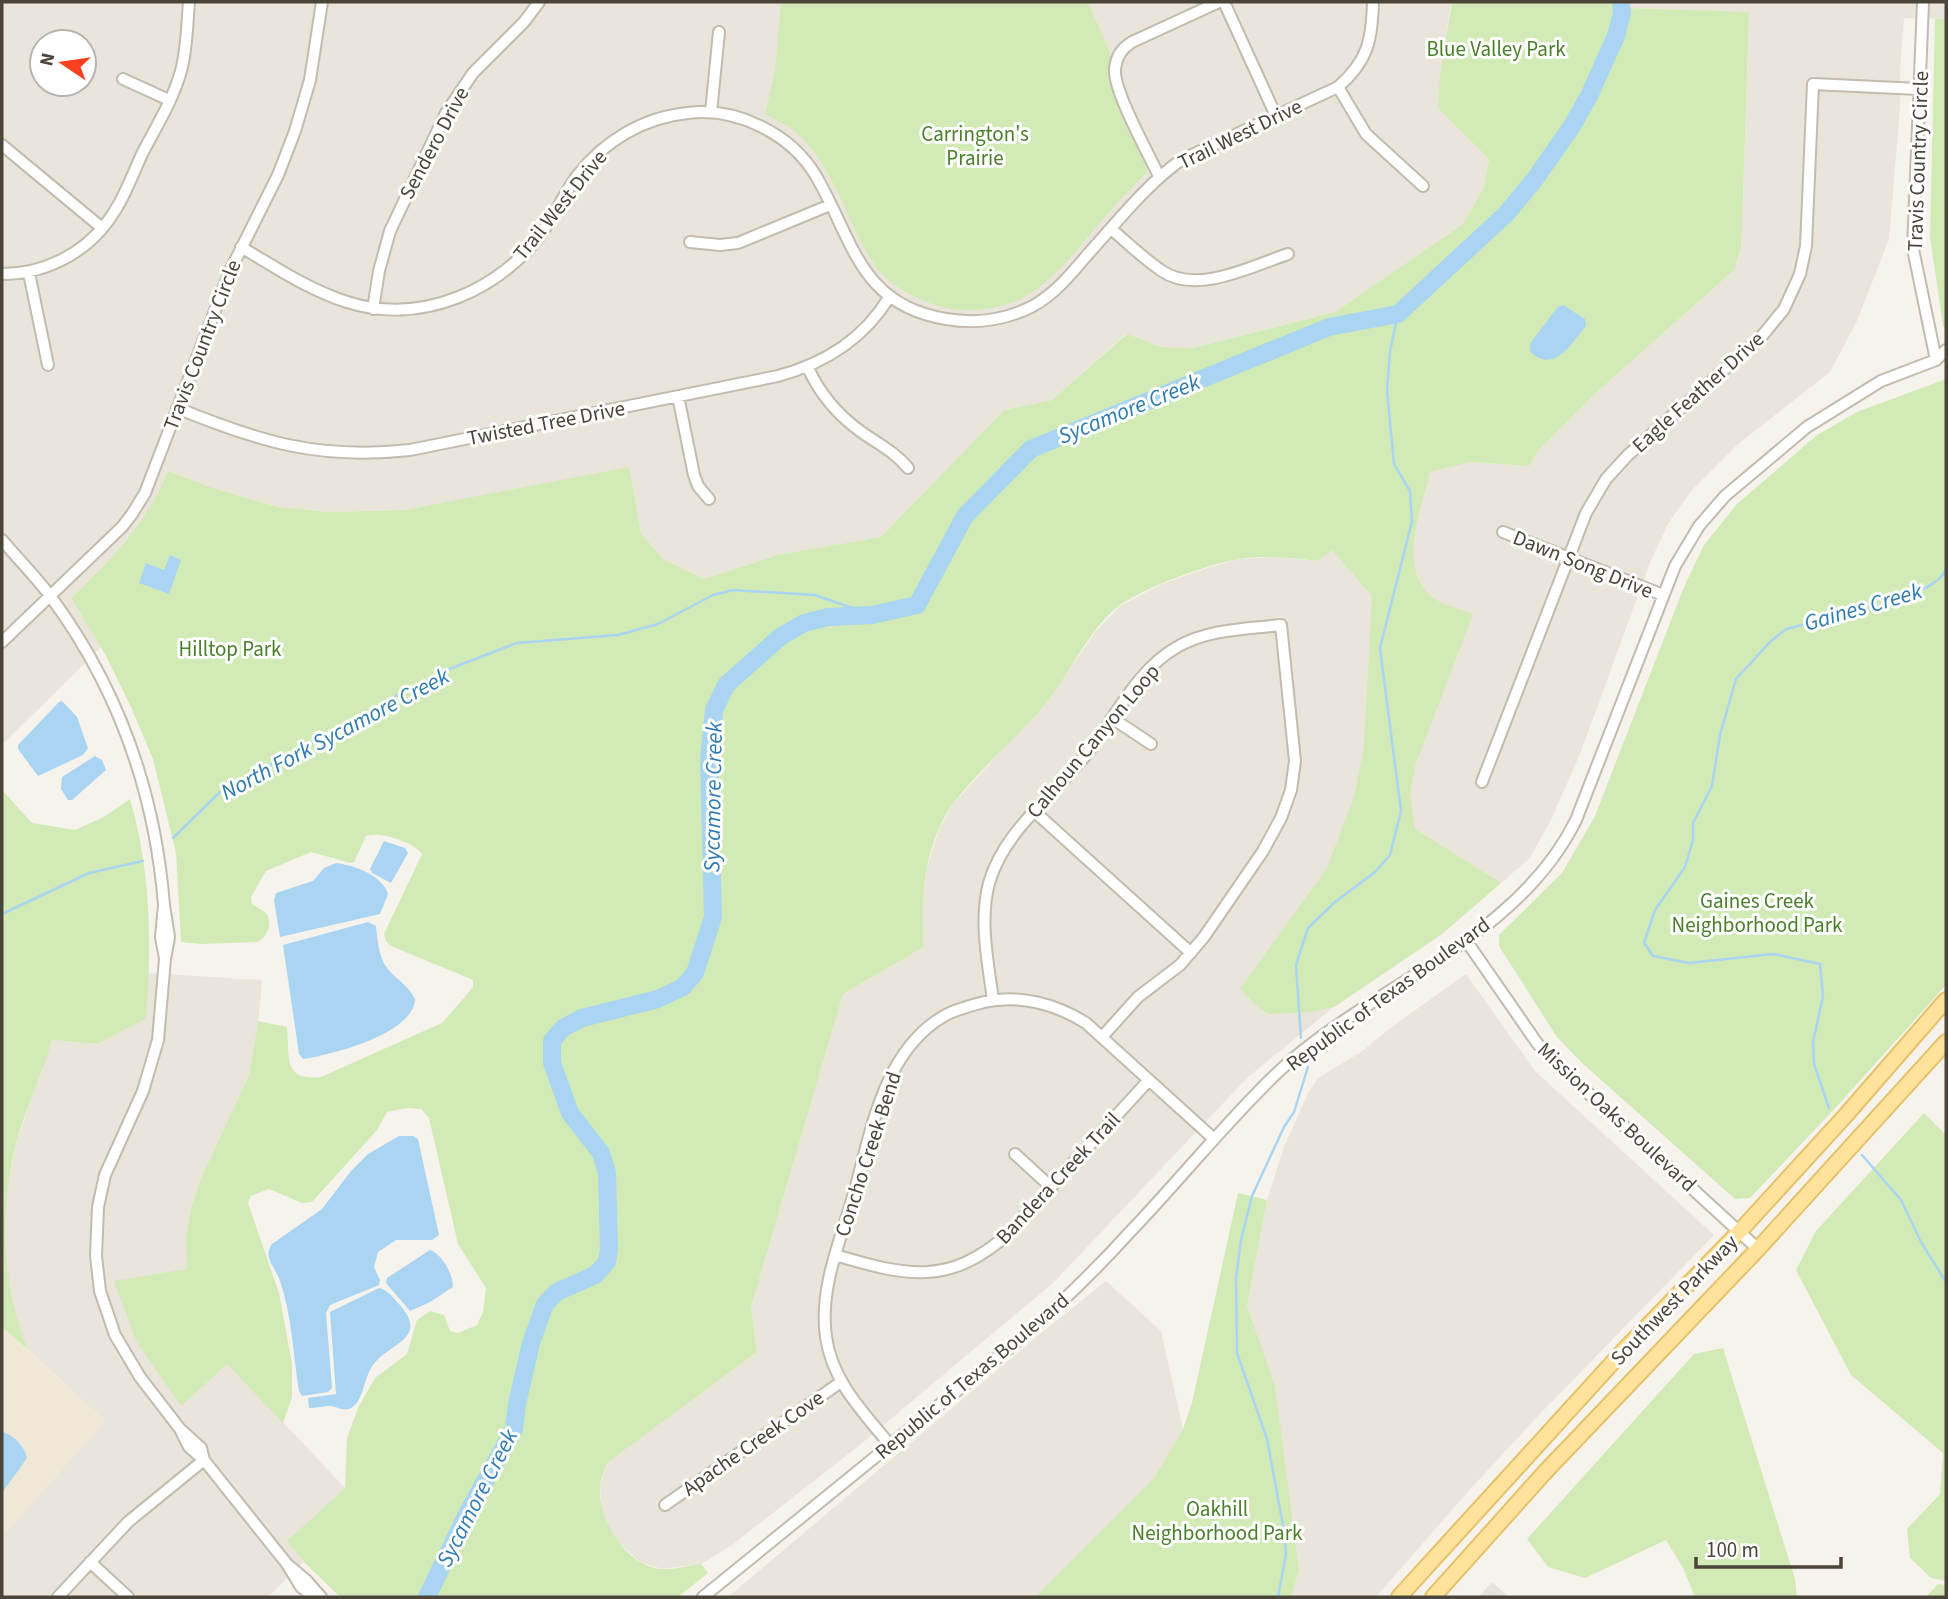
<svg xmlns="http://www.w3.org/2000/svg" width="1948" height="1599" viewBox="0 0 1948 1599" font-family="'Source Sans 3',sans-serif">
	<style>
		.residential { fill: #eae5da; fill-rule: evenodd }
		.education { fill: #efe8d6 }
		.green { fill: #d2eab5 }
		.parking { fill: #e5e3e0 }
		.water { fill: #a9d4f2 }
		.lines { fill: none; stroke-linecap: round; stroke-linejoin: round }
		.stream { stroke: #a9d4f2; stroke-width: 2.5 }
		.river { stroke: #a9d4f2; stroke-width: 18 }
		.minor-casing { stroke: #c2bbae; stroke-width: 14 }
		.major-casing { stroke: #e6c16a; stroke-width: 18 }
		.minor { stroke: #fff; stroke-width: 10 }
		.major { stroke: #ffe39c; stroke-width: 14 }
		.labels { text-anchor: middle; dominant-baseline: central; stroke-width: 6; stroke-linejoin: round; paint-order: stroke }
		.park-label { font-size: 21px; fill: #4a7f2a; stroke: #fff }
		.street-label { font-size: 21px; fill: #4b4439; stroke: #fff }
		.water-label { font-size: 23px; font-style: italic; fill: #2e7ab2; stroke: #fff }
	</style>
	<rect width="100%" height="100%" fill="#f6f3ec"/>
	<path class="residential" d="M2,2H1451L1440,74L1439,108L1489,159L1484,187L1463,224L1335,312L1193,348L1161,347L1126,334L1052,400L1004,410L881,537L777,555L704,579L663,559L641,533L628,468L405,510L330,512L278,507L216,489L168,471L160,491L135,533L108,563L71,598L101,647L2,745ZM42,42H84V84H42Z
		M1628,2H1946V19L1904,18L1900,69V108L1889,239L1857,321L1830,372L1738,444L1692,490L1669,522L1651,560L1580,754L1550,822L1529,859L1442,934L1334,1007L1248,1077L1053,1283L861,1444L732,1545L701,1564L662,1569L640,1562L615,1539L603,1515L600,1488L607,1463L757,1352L751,1307L843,994L924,947L921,911L927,868L939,829L953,804L1052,695L1095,632L1120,606L1162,584L1204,569L1239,559L1277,557L1318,561L1430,472L1471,462L1529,466L1537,452L1598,391L1734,270L1741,248L1742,228L1749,13L1629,8Z
		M147,973L262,980L259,1015L249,1075L201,1178L187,1265L192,1304L206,1340L345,1488L288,1541L304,1562L268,1597H2V1536L105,1421L28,1350L17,1324L8,1290L5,1227L7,1190L16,1143L52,1040L97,1044L146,1019Z
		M1466,974L1535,1071L1714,1235L1538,1416L1473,1486L1376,1597H1291L1299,1570L1247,1306L1267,1200L1284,1147L1308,1093L1318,1078L1361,1052L1393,1026Z
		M1106,1281L1161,1331L1183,1429L1154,1478L1035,1597H728L1034,1339Z"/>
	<path class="education" d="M2,1327L105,1421L2,1536Z"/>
	<path class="green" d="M781,2H1088L1110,53L1109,81L1114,93L1147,167V172C1128,191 1110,210 1093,231C1057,273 1029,311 968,310C953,310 941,308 927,302C906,294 884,280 872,261C845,218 834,164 793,130C785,124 774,119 765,114L775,71Z
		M1452,2H1628L1629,8L1749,12L1742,228L1741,248L1734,270L1598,391L1537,452L1529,466L1471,462L1430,472C1422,509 1396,567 1432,597C1442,605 1461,609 1473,614L1415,766L1410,795L1415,829L1501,883L1442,934L1334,1007L1310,1012L1268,1014L1258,1007L1240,989L1327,868L1354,797L1364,746L1372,596L1332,550L1318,561C1292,558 1265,555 1239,559C1206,565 1148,586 1120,605C1091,627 1074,665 1053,694C1024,733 983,764 953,804C924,844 920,899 924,947L843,994L751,1307L757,1352L607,1463C605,1471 600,1481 600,1489C599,1522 628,1568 663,1569C675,1570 689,1565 701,1564L708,1573L678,1597H340L304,1562L287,1541L345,1488L347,1438L358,1408L375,1378L407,1354L417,1320L430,1311L444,1315L450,1331L458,1333L477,1325L483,1312L486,1288L458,1244L429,1118L421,1109L407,1108L387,1112L377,1130L312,1202L302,1203L269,1189L251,1196L248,1203L279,1293L292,1364V1397L283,1423L227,1364L181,1406L136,1341L114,1281L187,1269L186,1236L192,1205L201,1178L249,1075L258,1021L287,1027C290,1057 282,1081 321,1077L442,1023L463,999L473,987V980L391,946L386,941L384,934L422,854C414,842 380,831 366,836L354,862L350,863L311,852L266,871L251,897L252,904C256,907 265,911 267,915C273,925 266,937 258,942L201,944L181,942L176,853L153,759L131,707L105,654L71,598C111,560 147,524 168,471L216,489L278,507L330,512L405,510L629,467L641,533L663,559L704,579L777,555L881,537L1004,410L1052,400L1127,334L1161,347L1193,348L1335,312L1463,224L1484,187L1489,159L1438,108L1440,74Z
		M1935,19H1946V328L1943,326L1930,237Z
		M1946,379V985L1839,1104L1750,1198L1735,1199L1582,1063L1557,1037L1499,946V935L1562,873L1595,816L1684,587L1704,545L1737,504L1817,435L1857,412Z
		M2,790L32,823L75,830L104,817L130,799C151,870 152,945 146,1019L97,1044L52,1040C42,1075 26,1108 16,1143C0,1211 1,1285 28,1350L2,1327Z
		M1924,1113L1946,1135V1581L1931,1578L1910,1558L1907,1529L1940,1494L1943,1453L1851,1375L1796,1270L1816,1231Z
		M1238,1193L1267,1200L1247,1306L1275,1387L1299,1570L1291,1597H1035L1154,1478L1183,1429L1192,1403Z
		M1723,1348L1795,1579L1797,1597H1695L1683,1568L1666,1540L1585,1578L1548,1567L1527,1539L1694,1354Z
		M1938,1584L1946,1585V1597H1926Z"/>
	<path class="parking" d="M1492,1582L1509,1597H1479Z"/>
	<path class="water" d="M1563,305L1585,319L1586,326C1574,340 1558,369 1537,357C1530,353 1529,350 1531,342L1558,307Z
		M170,555L181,560L169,594L139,583L146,563L164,570Z
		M62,701L77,717L88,748L83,755L38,776L18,749V745L59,702Z
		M95,756L102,760L106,770L72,800H68L61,789L62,777Z
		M384,841L405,848L408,853L391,883L372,873L370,869Z
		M336,863C354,865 382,875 388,894L380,914L280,937L274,900L276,893L313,881L324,868Z
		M368,922L376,926C377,938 379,955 385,965C393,978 406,982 415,999C414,1034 331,1055 303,1059L299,1054L283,945Z
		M399,1136H413L418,1139L439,1235L432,1240H396L378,1252L374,1267L380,1280L379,1285L330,1305L326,1313L332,1388L328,1392L302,1396L299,1391C293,1354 292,1314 279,1278C274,1266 263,1257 272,1244L322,1209L351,1171L368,1154Z
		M430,1250C442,1254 453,1274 453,1287L430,1302L410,1311L386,1283L387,1278Z
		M379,1288C387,1289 393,1298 399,1304C430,1339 390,1342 373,1365C364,1376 364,1401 351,1408C343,1412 338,1407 331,1406C324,1406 316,1408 309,1408L308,1398L336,1394L330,1312Z
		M2,1432C13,1434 25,1447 27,1458L2,1493Z"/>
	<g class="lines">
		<path class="stream" d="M173,838L221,791L340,728L401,693L452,668L517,643L618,635L658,624L713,595L733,590L815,595L872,615
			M2,914L89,873L143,861
			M1301,1038L1296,965L1308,928L1335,902L1375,872L1390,855L1401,811L1380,648L1412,521L1410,491L1394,464L1387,391L1390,351L1398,314
			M1829,1108L1814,1064L1813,1042L1823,996L1820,964L1773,954L1689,963L1653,956L1644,943L1655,910L1685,867L1693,840V823L1712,786L1720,735L1736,679L1770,642L1786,629C1817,621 1941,598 1946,568
			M1862,1155L1901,1200L1921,1242L1946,1282
			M1278,1597L1286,1554L1284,1531L1267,1439L1237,1353L1236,1278L1241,1240L1252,1196L1284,1127L1294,1112L1308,1067"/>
		<path class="river" d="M427,1597L468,1512L514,1429L517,1404L531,1343L545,1304L557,1292L595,1275L607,1262L609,1249L607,1173L601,1153L570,1113L552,1063V1041L563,1028L582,1018L658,999L683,987L695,973L713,917L709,758L714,710L726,685L780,637L804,623L828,617L872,615L917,605L965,516L1031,449L1329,327L1398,314L1506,214L1535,179L1572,126L1589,96L1616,36L1622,13L1621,2"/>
		<g class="minor-casing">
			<path id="minor" d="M1224,2L1276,116
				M1923,2L1913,249L1936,360
				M123,79L169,100
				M1338,87L1366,134L1423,186
				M711,112L719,32
				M2,145L102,228
				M1159,176C1148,153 1113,90 1115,69C1116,57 1122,48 1132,42L1219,2
				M1111,229C1128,243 1144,259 1162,271C1197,295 1252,266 1288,254
				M690,242L720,245L738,243L830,205
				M241,247C275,267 309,290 347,302C422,326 503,290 546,227C557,211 565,192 577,176C604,141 644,117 688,113C737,107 791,134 816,176C853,239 859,305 946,319C975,324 1006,320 1033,306C1056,293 1072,273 1089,253C1119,220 1145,186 1181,160L1338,87C1368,61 1372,40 1373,2
				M29,273L48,365
				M2,274C43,274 83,255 108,221C123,201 132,176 142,154C156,127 173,100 181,71C187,49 187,25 189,2
				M373,309L379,271L390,231L446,113L473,73L524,22L539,2
				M808,368C820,394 838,415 860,431C878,444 894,451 908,468
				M678,396L694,475L698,486L709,499
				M177,408C260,442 319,460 410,450L778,376C826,363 864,339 890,296
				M1503,532L1663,595
				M2,540C18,559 36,577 51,597C118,688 155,793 164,905
				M2,642L122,527L132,514L145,493L231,269L278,175L295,131L310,80L322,2
				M1112,718L1151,744
				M1482,782L1586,513L1606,479L1628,455L1762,336L1784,309L1800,274L1806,246L1813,84L1919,89
				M1035,812L1191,953
				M1465,939L1537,1043L1551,1059L1758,1249
				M165,959L161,937L164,905L169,937L165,959L158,1040L143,1091L105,1175L98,1207L96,1256L100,1291L115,1335L140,1377L180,1429
				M993,1000C988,962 979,921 989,883C1004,831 1052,797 1085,756C1115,720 1134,672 1177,647C1209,629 1246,629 1281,625L1295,761L1291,790L1281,818L1263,851L1204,937L1180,965L1138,997L1102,1037
				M1015,1154L1051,1187
				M835,1255C906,1276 949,1287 1009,1233L1149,1080
				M890,1445C863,1412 832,1381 826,1337C819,1290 840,1241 853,1197C871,1134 882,1052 944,1016C956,1009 970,1006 984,1002C1019,994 1056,1004 1086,1023L1214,1139
				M204,1460L201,1448L180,1429L189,1447L204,1460L287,1564
				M665,1505L841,1382
				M90,1562L128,1597
				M58,1597L128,1522L204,1460
				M314,1597L301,1587L287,1564L306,1580L321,1597
				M703,1597L1007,1350C1050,1314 1091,1275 1129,1233C1179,1181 1224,1124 1276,1074C1370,985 1516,942 1576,820L1675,566L1699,526L1725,496L1807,427L1881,381L1936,360L1946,350"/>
		</g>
		<g class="major-casing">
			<path id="major" d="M1399,1597L1624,1350L1740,1231L1846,1115L1946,1000
				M1433,1597L1546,1471L1758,1249L1946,1042"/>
		</g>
		<use href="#minor" class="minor"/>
		<use href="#major" class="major"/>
	</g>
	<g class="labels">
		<g class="park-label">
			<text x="1496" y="49">Blue Valley Park</text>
			<text x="975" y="134">Carrington's<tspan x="975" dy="24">Prairie</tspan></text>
			<text x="230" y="649">Hilltop Park</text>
			<text x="1757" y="901">Gaines Creek<tspan x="1757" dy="24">Neighborhood Park</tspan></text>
			<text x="1217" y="1509">Oakhill<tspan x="1217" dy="24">Neighborhood Park</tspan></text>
		</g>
		<g class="street-label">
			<text transform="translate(1240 134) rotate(-26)">Trail West Drive</text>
			<text transform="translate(434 143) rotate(-62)">Sendero Drive</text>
			<text transform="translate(1918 161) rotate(-88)">Travis Country Circle</text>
			<text transform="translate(560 205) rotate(-51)">Trail West Drive</text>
			<text transform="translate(202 345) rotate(-69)">Travis Country Circle</text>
			<text transform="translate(1698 392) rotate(-42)">Eagle Feather Drive</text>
			<text transform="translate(546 423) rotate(-11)">Twisted Tree Drive</text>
			<text transform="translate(1583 564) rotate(22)">Dawn Song Drive</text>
			<text transform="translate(1093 741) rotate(-50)">Calhoun Canyon Loop</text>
			<text transform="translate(1388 994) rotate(-36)">Republic of Texas Boulevard</text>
			<text transform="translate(1617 1117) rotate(43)">Mission Oaks Boulevard</text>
			<text transform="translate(868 1154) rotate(-72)">Concho Creek Bend</text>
			<text transform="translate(1058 1178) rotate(-47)">Bandera Creek Trail</text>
			<text transform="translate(1674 1300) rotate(-46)">Southwest Parkway</text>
			<text transform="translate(972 1376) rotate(-40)">Republic of Texas Boulevard</text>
			<text transform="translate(753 1443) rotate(-35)">Apache Creek Cove</text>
		</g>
		<g class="water-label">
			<text transform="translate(1129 409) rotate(-22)">Sycamore Creek</text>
			<text transform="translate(1863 607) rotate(-16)">Gaines Creek</text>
			<text transform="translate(335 734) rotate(-28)">North Fork Sycamore Creek</text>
			<text transform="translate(713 797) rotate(-89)">Sycamore Creek</text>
			<text transform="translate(477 1498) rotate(-63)">Sycamore Creek</text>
		</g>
	</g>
	<rect width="1948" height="1599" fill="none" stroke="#4b4439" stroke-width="7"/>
	<g transform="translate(63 63) rotate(283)"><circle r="33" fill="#ffffff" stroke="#b7b4b0" stroke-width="2"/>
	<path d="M0-5L12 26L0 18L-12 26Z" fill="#fc3f1d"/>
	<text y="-10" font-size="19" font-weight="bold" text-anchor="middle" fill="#4b4439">N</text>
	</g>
	<path d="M1696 1557v10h145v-10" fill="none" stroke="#4b4439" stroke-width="3.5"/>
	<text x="1706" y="1557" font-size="21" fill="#4b4439" stroke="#ffffff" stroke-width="5" paint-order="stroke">100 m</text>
</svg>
